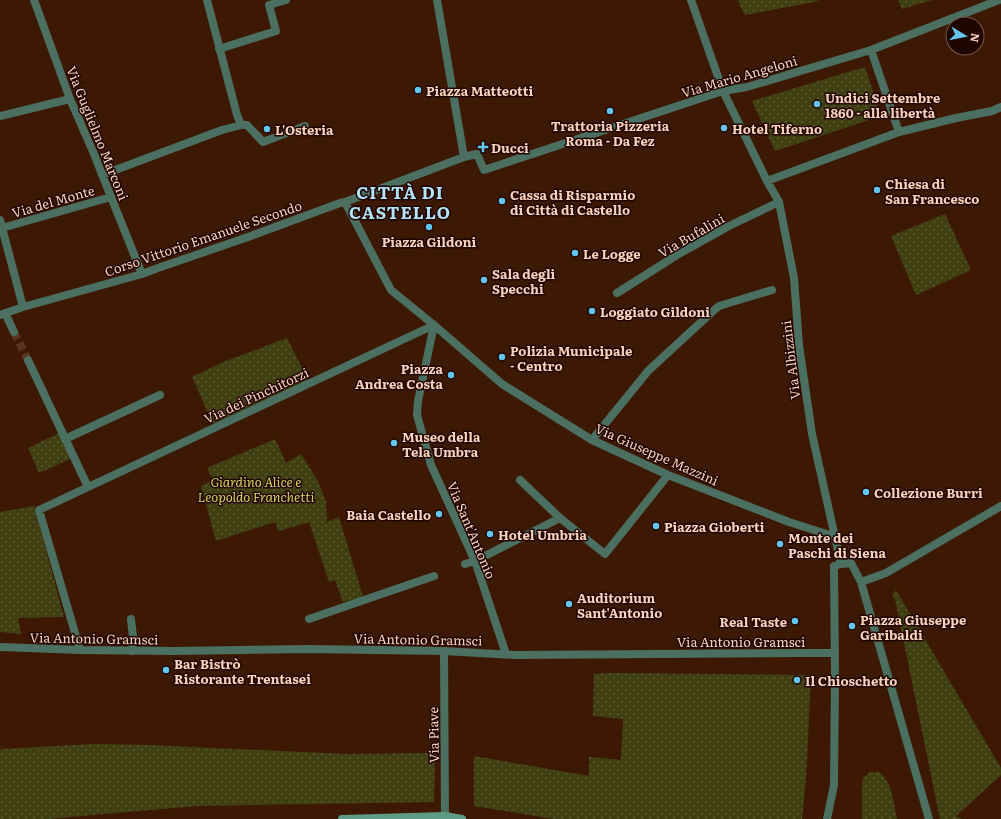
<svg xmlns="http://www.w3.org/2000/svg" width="1001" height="819" viewBox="0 0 1001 819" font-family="Literata,serif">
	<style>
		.garden { fill: url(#garden-dots) }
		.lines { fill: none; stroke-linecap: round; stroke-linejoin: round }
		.minor-tunnel { stroke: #5a3520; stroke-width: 8; stroke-dasharray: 8 4; stroke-linecap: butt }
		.service { stroke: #4b7062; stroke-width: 8 }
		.pedestrian { stroke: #4b7062; stroke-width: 8 }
		.minor { stroke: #4b7062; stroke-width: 8 }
		.secondary { stroke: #5d9b84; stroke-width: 8 }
		.poi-dot { fill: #64c5ee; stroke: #1f0500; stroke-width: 1.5 }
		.labels { text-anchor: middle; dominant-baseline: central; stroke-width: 3; stroke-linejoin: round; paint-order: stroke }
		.street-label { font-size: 13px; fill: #fbd2bd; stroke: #1f0500 }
		.poi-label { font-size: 13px; font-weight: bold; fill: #fbd2bd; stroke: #1f0500; text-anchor: start }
		.park-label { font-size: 13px; font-style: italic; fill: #d4d363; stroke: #1f0500 }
		.district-label { font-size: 17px; font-weight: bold; letter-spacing: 1px; fill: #b3e4fb; stroke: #1f0500 }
	</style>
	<defs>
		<pattern id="garden-dots" width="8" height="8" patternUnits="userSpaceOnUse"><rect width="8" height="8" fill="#403f12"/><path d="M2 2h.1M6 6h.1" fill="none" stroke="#5c5a33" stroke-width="1.8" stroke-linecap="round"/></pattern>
	</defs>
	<rect width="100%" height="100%" fill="#3d1904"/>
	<path class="garden" d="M738,0H819L814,2L745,15L740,6Z
		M898,0H932L902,9Z
		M865,67L881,116L775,151L752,101Z
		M945,214L971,270L916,295L891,236Z
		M287,338L308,380L213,424L192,377L223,362Z
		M59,433L72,458L39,473L28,448Z
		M275,439L286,463L301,454L318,481L326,502L327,522L339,517L363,597L343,602L335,580L329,582L309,522L279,531L275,522L216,541L201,486L213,480L207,468Z
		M34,506L64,617L18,618L21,634L0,632V512Z
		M896,590L1001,768V775L956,816L962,819H940L895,599L892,595Z
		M612,673L811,675L806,778L802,819H554L474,806V756L589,776V757L621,760L623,719L593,716L594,674Z
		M95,744L150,745L345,754L435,753L434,802L197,806L47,819H0V749Z
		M870,772H879C893,783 893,802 897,819H862V786L863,778Z"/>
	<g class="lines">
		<path class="minor-tunnel" d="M14,332L28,360"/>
		<path class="service" d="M219,49L276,31L269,5L286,0
			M241,125H247L263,142L305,126
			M617,293L677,255L729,226L779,202
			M65,439L160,395
			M592,440L648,371L712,312L719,306L772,290
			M465,564L475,561
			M131,619L133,637L132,651
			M309,619L434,576"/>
		<path class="pedestrian" d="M0,116L70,99
			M111,197L142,274"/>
		<path class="minor" d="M437,0L464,157
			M691,0L723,91L767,181L779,202L794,278L799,345L812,434L841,564
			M871,50L899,132
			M102,175L222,130L241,125L237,115L207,0
			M767,181L899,132L956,118L992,111L1001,107
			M345,202L391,290L434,325L502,384L592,440L668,475L789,522L836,537
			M0,220L23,307
			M2,228L111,197L94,154L70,99L34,0
			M5,313L14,332
			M0,315L23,307L142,274L158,268L248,237L340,203L345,202L464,157L477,154L484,170L723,91L747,87L871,50L999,0
			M434,325L418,401L417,415L431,465L475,561L506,654
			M28,360L88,487
			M520,480L560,518L605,554L668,475
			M475,561L560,518
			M861,582L886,573L1001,506
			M0,647L80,650L174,651L308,649L444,651L516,655L801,653H835
			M80,650L39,510L434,325
			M444,651L445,819
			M827,819L834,785L835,676L834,566L841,564L851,563L861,582L929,819"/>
		<path class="secondary" d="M342,819L445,816L462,819"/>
	</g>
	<g class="poi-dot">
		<circle cx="418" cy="90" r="4"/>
		<circle cx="817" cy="104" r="4"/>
		<circle cx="610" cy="111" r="4"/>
		<circle cx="724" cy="128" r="4"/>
		<circle cx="267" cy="129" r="4"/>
		<path d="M481 141h4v4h4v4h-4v4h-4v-4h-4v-4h4z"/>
		<circle cx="877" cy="190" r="4"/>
		<circle cx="502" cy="201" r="4"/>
		<circle cx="429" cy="227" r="4"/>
		<circle cx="575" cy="253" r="4"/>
		<circle cx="484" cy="280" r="4"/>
		<circle cx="592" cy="311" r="4"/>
		<circle cx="502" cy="357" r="4"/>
		<circle cx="451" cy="375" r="4"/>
		<circle cx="394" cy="443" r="4"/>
		<circle cx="866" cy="492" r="4"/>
		<circle cx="439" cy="514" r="4"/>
		<circle cx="656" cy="526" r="4"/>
		<circle cx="490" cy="534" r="4"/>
		<circle cx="780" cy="544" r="4"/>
		<circle cx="569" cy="604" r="4"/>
		<circle cx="795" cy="621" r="4"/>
		<circle cx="852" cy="626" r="4"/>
		<circle cx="166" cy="670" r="4"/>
		<circle cx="797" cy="680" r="4"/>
	</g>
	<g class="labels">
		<g class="street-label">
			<text transform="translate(739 76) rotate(-16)">Via Mario Angeloni</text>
			<text transform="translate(98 133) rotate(68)">Via Guglielmo Marconi</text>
			<text transform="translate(53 201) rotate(-16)">Via del Monte</text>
			<text transform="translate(691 235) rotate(-30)">Via Bufalini</text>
			<text transform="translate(203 238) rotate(-19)">Corso Vittorio Emanuele Secondo</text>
			<text transform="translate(790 360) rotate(-97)">Via Albizzini</text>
			<text transform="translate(256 395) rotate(-25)">Via dei Pinchitorzi</text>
			<text transform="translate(657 454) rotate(24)">Via Giuseppe Mazzini</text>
			<text transform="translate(472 530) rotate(67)">Via Sant'Antonio</text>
			<text transform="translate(94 638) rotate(1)">Via Antonio Gramsci</text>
			<text transform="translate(418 639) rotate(1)">Via Antonio Gramsci</text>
			<text x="741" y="641">Via Antonio Gramsci</text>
			<text transform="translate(433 735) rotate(-91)">Via Piave</text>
		</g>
		<g class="poi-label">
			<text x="426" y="90">Piazza Matteotti</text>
			<text x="825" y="97">Undici Settembre<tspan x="825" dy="15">1860 - alla libertà</tspan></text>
			<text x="610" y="125" text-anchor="middle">Trattoria Pizzeria<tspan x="610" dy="15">Roma - Da Fez</tspan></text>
			<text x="732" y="128">Hotel Tiferno</text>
			<text x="275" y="129">L'Osteria</text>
			<text x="491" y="147">Ducci</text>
			<text x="885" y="183">Chiesa di<tspan x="885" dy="15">San Francesco</tspan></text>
			<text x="510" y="194">Cassa di Risparmio<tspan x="510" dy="15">di Città di Castello</tspan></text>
			<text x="429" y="241" text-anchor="middle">Piazza Gildoni</text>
			<text x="583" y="253">Le Logge</text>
			<text x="492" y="273">Sala degli<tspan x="492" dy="15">Specchi</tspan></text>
			<text x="600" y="311">Loggiato Gildoni</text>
			<text x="510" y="350">Polizia Municipale<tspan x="510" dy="15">- Centro</tspan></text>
			<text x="443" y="368" text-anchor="end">Piazza<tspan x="443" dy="15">Andrea Costa</tspan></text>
			<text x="402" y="436">Museo della<tspan x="402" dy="15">Tela Umbra</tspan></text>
			<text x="874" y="492">Collezione Burri</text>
			<text x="431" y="514" text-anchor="end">Baia Castello</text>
			<text x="664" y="526">Piazza Gioberti</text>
			<text x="498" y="534">Hotel Umbria</text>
			<text x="788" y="537">Monte dei<tspan x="788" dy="15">Paschi di Siena</tspan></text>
			<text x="577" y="597">Auditorium<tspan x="577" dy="15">Sant'Antonio</tspan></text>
			<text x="860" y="619">Piazza Giuseppe<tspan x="860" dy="15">Garibaldi</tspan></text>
			<text x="787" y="621" text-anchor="end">Real Taste</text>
			<text x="174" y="663">Bar Bistrò<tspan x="174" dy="15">Ristorante Trentasei</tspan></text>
			<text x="805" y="680">Il Chioschetto</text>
		</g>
		<g class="park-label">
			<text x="256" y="481">Giardino Alice e<tspan x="256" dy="15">Leopoldo Franchetti</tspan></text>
		</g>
		<g class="district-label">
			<text x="400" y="191">CITTÀ DI<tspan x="400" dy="20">CASTELLO</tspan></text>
		</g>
	</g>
	<g transform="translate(965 36) rotate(100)"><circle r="19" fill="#1f0500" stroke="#77574c"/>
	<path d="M0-3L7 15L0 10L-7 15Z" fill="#64c5ee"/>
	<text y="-6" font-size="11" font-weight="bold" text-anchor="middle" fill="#fbd2bd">N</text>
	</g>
</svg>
